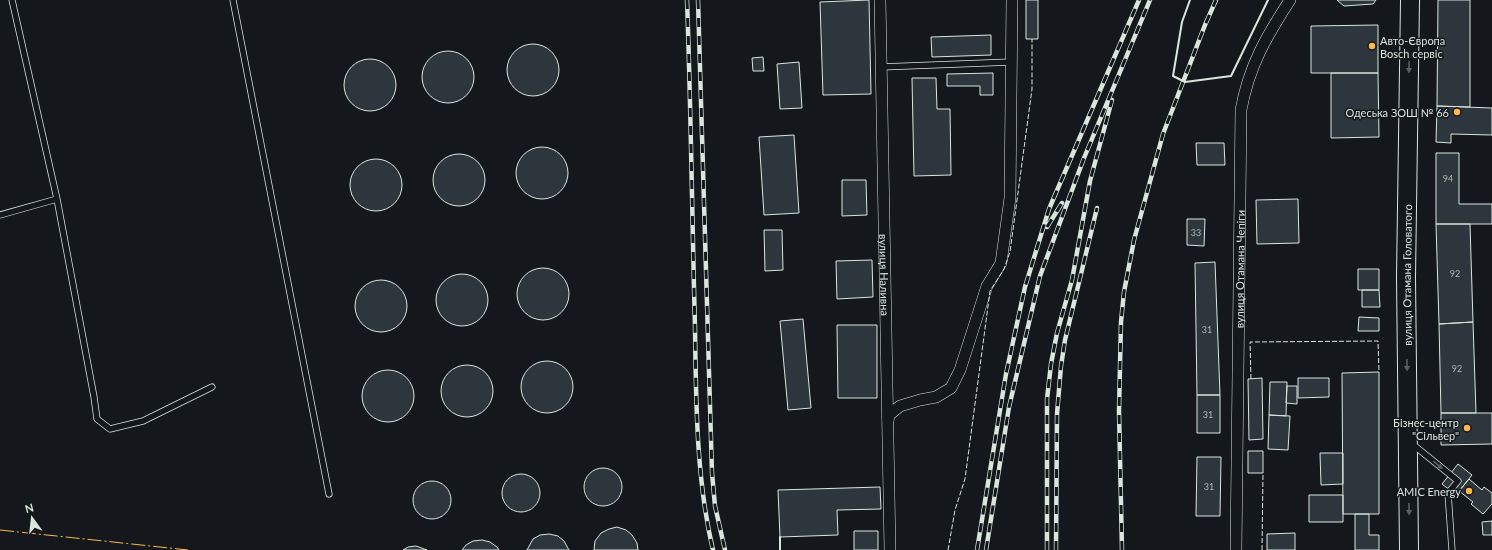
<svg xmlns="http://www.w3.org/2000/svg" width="1492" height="550" viewBox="0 0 1492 550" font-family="Lato,sans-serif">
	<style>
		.building { fill: #2c363c; stroke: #d8e6dc }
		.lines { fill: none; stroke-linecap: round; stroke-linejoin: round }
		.service-casing { stroke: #d8e6dc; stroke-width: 7 }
		.minor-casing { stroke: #d8e6dc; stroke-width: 12 }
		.primary-casing { stroke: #d8e6dc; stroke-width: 20 }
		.service { stroke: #14181c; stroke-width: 5.5 }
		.minor { stroke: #14181c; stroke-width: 11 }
		.primary { stroke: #14181c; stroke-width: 18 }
		.rail-casing { stroke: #d8e6dc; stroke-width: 4.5 }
		.rail { stroke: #14181c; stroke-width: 3; stroke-dasharray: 9; stroke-linecap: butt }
		.fence { stroke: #d8e6dc; stroke-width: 1; stroke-dasharray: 5 2; stroke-linecap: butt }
		.wall { stroke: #d8e6dc; stroke-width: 2 }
		.power { stroke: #ffb74d; stroke-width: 1; stroke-dasharray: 14 3 2 3; stroke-linecap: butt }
		.oneway { fill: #59605f }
		.poi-dot { fill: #ffb74d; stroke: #14181c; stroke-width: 1.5 }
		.labels { text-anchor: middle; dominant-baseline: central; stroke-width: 3; stroke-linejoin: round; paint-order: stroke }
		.number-label { font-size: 9px; fill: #adbab4 }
		.poi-label { font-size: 11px; fill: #d8e6dc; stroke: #14181c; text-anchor: end }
		.street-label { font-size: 11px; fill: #d8e6dc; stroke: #14181c }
	</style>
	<rect width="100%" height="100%" fill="#14181c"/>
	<path class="building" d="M869,0L871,94L823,95L820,2Z
		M1026,0H1038V39H1026Z
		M1337,0H1376L1373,4L1344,6Z
		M1438,0H1470V107L1437,106Z
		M1378,25V73H1311V26Z
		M991,35V55L932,57L931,37Z
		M507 70a26 26 0 1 1 52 0a26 26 0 1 1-52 0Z
		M422 77a26 26 0 1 1 52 0a26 26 0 1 1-52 0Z
		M763,57L764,71H753L752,58Z
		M344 85a26 26 0 1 1 52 0a26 26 0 1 1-52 0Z
		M799,62L802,108L780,109L777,64Z
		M993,73V95H980V86H947V74Z
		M1331,73H1378L1379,137L1331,138Z
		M912,78H936L937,109H950L951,175L914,176Z
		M1437,106L1492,108V135L1451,134V143L1436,142Z
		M794,135L799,213L764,215L759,137Z
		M1196,143H1224L1225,165H1197Z
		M516 173a26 26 0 1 1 52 0a26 26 0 1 1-52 0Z
		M1436,153H1459V204H1492V224H1436Z
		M433 180a26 26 0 1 1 52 0a26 26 0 1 1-52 0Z
		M350 185a26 26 0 1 1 52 0a26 26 0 1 1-52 0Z
		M842,180H866L867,215L842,216Z
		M1298,199L1299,243L1257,244L1256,200Z
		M1187,219H1205L1204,246L1187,245Z
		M1436,224H1470L1473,322L1439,324Z
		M764,230H782L783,270L765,271Z
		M872,260L873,297L837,299L836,261Z
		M1215,262L1220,395H1197L1195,263Z
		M517 294a26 26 0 1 1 52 0a26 26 0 1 1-52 0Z
		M1358,269H1379V290H1358Z
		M436 300a26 26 0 1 1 52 0a26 26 0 1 1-52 0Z
		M355 306a26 26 0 1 1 52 0a26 26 0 1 1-52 0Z
		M1362,290H1379L1380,307H1362Z
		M1359,317L1379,318V331H1358Z
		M803,319L811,408L788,410L780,321Z
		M1473,322L1476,413H1441L1439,324Z
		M837,325H877V398H838Z
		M521 387a26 26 0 1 1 52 0a26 26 0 1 1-52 0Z
		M441 391a26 26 0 1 1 52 0a26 26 0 1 1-52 0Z
		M362 396a26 26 0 1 1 52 0a26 26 0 1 1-52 0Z
		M1379,372V514H1343L1342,373Z
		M1262,378L1263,439L1249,440L1248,379Z
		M1298,378H1329V397L1298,398Z
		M1270,382H1287L1286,416L1269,415Z
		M1287,386H1297V404L1286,403Z
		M1197,395H1220V433H1197Z
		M1441,413H1492V444L1441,445Z
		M1269,415L1290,416L1288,450L1268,449Z
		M1248,451H1263V473H1248Z
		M1320,453H1343V484L1321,485Z
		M1197,457H1221L1220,516H1196Z
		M1458,464L1472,475L1456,495L1442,484Z
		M584 487a19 19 0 1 1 38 0a19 19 0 1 1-38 0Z
		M502 493a19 19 0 1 1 38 0a19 19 0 1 1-38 0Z
		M1469,479L1482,490L1484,487L1492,493V504L1483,514L1471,504L1473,502L1459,491Z
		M413 500a19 19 0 1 1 38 0a19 19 0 1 1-38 0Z
		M880,487L881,509L837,510L838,535L780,537L778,490Z
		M1309,495H1343V522H1309Z
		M1355,514H1369V535H1379V550H1355Z
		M1492,521V535H1483L1482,522Z
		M617,527L626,530L632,535L637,543L638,550H594L595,541L601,533L609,529Z
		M854,531H878V550H854Z
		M1295,533V550H1267V534Z
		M549,534L558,536L564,541L569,550H527L533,539L540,535Z
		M482,540L490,542L497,547L499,550H462L466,545L473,541Z
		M416,546L427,550H403L408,547Z"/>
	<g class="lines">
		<g class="service-casing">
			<path id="service" d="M233,0L329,494
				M881,67L1011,62
				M57,199L94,397L97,419L110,429L143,421L212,387
				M0,215L57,199L12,0
				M1411,443L1458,481L1448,493L1452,550"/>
		</g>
		<g class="minor-casing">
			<g id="minor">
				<path id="s1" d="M880,0L890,550"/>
				<path d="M888,421L889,415L900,406L920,400L936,397L951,388L960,370L987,286L1001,263L1010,198L1012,0"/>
				<path id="s2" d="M1236,550L1241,110C1249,66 1266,37 1290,0"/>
			</g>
		</g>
		<g class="primary-casing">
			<g id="primary">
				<path id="s3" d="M1409,550L1406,277L1410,0"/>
			</g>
		</g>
		<use href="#service" class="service"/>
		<use href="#minor" class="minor"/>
		<use href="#primary" class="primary"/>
		<g class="rail-casing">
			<path id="rail" d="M687,0C691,109 692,218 695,327C696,400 696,479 713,550
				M698,0L712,473L715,506L725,550
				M1047,227L1062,203
				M977,550L1006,374L1025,287L1049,209L1139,0
				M986,550L1009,407L1040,276L1084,158L1150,0
				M1047,550V399L1051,364L1057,333L1072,280L1090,181L1112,100
				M1056,550L1057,414L1061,366L1065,340L1097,208
				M1122,550L1119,411L1121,322L1124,292L1134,240L1163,134L1205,25L1216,0"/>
		</g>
		<use href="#rail" class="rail"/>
		<path class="fence" d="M1251,379L1250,342L1378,341L1379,372
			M948,550L955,510L965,479L990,291L1004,269L1010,252L1032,89V39
			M1262,550L1263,473"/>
		<path class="wall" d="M1190,0L1182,22L1173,76L1185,82L1231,76L1268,0
			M780,537V550"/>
		<path class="power" d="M0,530L188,550"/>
	</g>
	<defs><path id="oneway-solid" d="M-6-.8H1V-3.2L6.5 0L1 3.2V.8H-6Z"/></defs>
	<g class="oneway">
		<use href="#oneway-solid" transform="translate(1409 67) rotate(91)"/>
		<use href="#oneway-solid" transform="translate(1407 365) rotate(89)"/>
		<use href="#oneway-solid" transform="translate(1438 465) rotate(39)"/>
		<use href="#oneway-solid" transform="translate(1409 509) rotate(89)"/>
	</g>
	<g class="poi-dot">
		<circle cx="1372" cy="46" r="4"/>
		<circle cx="1457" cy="112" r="4"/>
		<circle cx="1467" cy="428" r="4"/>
		<circle cx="1469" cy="491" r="4"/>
	</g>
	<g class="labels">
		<g class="number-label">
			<text x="1448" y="178">94</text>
			<text x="1196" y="232">33</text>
			<text x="1455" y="273">92</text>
			<text x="1207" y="329">31</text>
			<text x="1457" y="368">92</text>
			<text x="1208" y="414">31</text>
			<text x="1209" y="486">31</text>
		</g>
		<g class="poi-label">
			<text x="1380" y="40" text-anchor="start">Авто-Європа<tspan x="1380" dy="13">Bosch сервіс</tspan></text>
			<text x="1449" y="112">Одеська ЗОШ № 66</text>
			<text x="1459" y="422">Бізнес-центр<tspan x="1459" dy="13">"Сільвер"</tspan></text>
			<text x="1461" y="491">AMIC Energy</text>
		</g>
		<g class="street-label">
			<text stroke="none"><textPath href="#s2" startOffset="281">вулиця Отамана Чепіги</textPath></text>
			<text stroke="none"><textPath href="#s1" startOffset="275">вулиця Наливна</textPath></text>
			<text stroke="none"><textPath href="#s3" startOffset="275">вулиця Отамана Головатого</textPath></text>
		</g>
	</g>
	<g transform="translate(32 518) rotate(345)" stroke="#14181c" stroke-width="3" paint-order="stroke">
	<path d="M0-3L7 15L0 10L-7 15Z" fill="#d8e6dc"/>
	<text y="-6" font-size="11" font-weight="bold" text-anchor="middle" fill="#d8e6dc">N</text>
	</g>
</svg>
